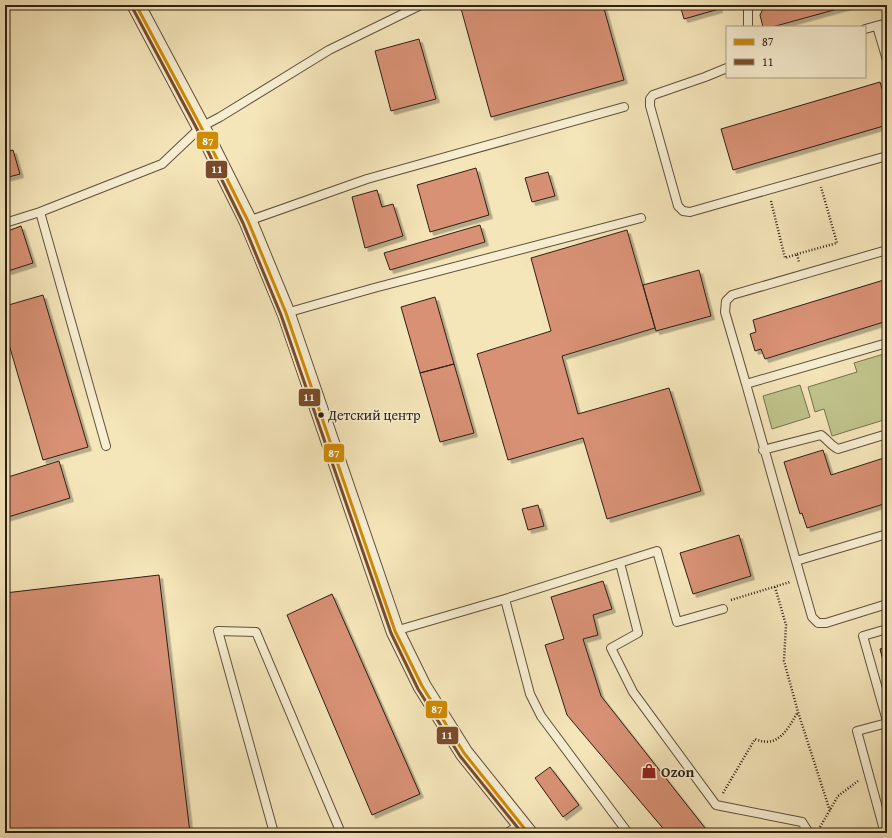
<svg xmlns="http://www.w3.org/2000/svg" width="892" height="838" viewBox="0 0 892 838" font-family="'Gentium Book Plus',serif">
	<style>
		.green { fill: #c0c48c; stroke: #767250 }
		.building { fill: #d89174; stroke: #2d1f13; filter: url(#shadow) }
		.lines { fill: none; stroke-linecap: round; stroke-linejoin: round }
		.service-casing { stroke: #5f513d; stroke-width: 10 }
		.minor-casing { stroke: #5f513d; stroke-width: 19 }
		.path { stroke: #2d1f13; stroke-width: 2.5; stroke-dasharray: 1 2; stroke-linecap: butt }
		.service { stroke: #f8efd2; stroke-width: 8 }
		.minor { stroke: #f8efd2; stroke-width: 17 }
		.bus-1-casing { stroke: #f8efd2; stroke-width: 6 }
		.bus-2-casing { stroke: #f8efd2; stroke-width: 6 }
		.bus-1 { stroke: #cf8b04; stroke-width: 3 }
		.bus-2 { stroke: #7a4b2a; stroke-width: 3 }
		.bus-dot { fill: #2d1f13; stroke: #f8efd2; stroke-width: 1.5 }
		.labels { text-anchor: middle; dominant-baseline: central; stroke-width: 3; stroke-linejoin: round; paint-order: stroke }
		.bus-label { font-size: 14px; fill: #2d1f13; stroke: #f8efd2; text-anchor: start }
		.poi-label { font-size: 15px; font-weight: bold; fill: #2d1f13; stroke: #f8efd2; text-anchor: start }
		.line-badge { stroke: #f8efd2; stroke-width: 1.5 }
		.badge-label { font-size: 11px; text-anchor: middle; font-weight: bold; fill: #fff }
	</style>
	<defs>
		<filter id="shadow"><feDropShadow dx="3.5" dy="3.5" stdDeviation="0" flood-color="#0004"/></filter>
	</defs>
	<rect width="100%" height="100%" fill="#f5e6ba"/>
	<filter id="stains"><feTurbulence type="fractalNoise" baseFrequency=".005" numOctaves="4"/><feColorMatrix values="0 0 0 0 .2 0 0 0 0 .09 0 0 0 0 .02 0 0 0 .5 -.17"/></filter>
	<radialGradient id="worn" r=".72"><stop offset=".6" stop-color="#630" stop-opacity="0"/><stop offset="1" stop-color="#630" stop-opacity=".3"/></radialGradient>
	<path class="green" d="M887,353V419L832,436L824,409L815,412L808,387L857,372L854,363Z
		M800,385L810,417L772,429L763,396Z"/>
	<path class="building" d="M460,5H603L624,80L491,117Z
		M680,5H718L719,9L684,19Z
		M765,5H852L772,27H763L760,15Z
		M419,39L436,99L391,111L375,51Z
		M880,82L887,105V125L733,170L721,129Z
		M13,150L20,174L5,178V152Z
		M476,168L489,215L430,232L417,185Z
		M548,172L555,196L532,202L525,178Z
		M377,190L382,207L393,204L403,236L365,248L352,197Z
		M480,225L485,242L390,270L384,253Z
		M21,226L33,263L8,271L5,261V232Z
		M627,230L655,328L562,356L578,414L669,388L701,491L607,519L583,438L508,460L477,354L551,331L531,258Z
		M699,270L711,316L656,331L643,285Z
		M887,279V321L765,359L761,349L755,351L750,334L756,332L753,320Z
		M43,295L88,447L43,460L5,331V306Z
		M435,297L454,364L420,373L401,307Z
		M454,364L474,433L440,442L420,373Z
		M823,450L831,475L887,457V503L807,528L802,513L800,514L784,462Z
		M59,461L70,498L5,518V478Z
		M538,505L544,526L528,530L522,509Z
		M739,535L751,576L693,594L680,553Z
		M159,575L190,833H5V593Z
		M603,581L612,609L593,615L598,635L583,639L601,696L709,833H667L567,715L545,645L564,639L551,597Z
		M332,594L420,794L372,815L287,615Z
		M887,647V676L880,649Z
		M550,767L579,805L563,817L535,778Z"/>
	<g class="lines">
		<g class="service-casing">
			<path id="service" d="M748,5V27
				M877,26L887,60
				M865,29L887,23
				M727,68L705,77L653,95L650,99V106L678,206L683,211L690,212L887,156
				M40,212L106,446
				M248,221L367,179L624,107
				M5,223L40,212L162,164L201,127L220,117L329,50L421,5
				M286,313L374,288L641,218
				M887,343L746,384L796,561L887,534
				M746,384L725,312L726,301L732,295L887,250
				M763,450L821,435C827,439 831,446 838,449L887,434
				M796,561L812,617L818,623H826L887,604
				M620,563L638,633L611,648L633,692L716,805L802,822L809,833
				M505,599L530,694L541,716L628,833
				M887,629L863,636L887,721
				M395,631L505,599L657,551L677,622L723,609
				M887,723L857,731L884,830L887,832
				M274,833L218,631L256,632L341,833
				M507,833L521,824"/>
		</g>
		<g class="minor-casing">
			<path id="minor" d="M136,5L201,127L248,221L286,313L395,631L422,686L464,753L528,833"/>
		</g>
		<path class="path" d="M771,201L785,258L797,254L799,262
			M797,254L837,243L821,187
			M775,587L786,625L784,661L798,712L830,811
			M731,600L790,582
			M723,793L755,739C779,749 787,729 798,712
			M820,827L838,796L858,781"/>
		<use href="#service" class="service"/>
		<use href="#minor" class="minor"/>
		<g class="bus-1-casing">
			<path id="bus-1" d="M136,5L201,127L248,221L286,313L395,631L422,686L464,753L528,833"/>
		</g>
		<g class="bus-2-casing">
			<path id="bus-2" d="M132,7L197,129L243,223L281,315L391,633L418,689L460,756L522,833"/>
		</g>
		<use href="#bus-1" class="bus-1"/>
		<use href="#bus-2" class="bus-2"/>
	</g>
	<defs>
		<g id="shop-bare" transform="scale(1.2)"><path d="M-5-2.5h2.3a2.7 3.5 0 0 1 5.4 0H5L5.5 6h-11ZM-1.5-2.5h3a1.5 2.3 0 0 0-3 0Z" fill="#8f2418" stroke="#f8efd2" stroke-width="2.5" paint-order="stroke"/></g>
	</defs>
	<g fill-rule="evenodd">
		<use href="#shop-bare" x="649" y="771"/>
	</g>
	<circle class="bus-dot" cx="321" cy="415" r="3.5"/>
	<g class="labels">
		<g class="bus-label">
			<text x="328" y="415">Детский центр</text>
		</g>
		<g class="poi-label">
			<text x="661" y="771">Ozon</text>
		</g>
	</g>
	<g class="line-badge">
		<rect x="196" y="131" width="23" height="19" rx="4" fill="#cf8b04"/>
		<rect x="205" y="160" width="23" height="19" rx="4" fill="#7a4b2a"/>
		<rect x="298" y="388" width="23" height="19" rx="4" fill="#7a4b2a"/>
		<rect x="323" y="443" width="22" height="20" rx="4" fill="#cf8b04"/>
		<rect x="425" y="700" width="23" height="19" rx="4" fill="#cf8b04"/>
		<rect x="436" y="726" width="23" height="19" rx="4" fill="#7a4b2a"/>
	</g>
	<g class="badge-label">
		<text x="208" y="145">87</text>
		<text x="217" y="173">11</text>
		<text x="309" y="401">11</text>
		<text x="334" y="457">87</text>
		<text x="437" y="713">87</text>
		<text x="447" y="739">11</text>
	</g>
	<rect width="892" height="838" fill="none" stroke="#f5e6ba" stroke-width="20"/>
	<rect x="6" y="6" width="880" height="826" fill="none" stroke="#2d1f13" stroke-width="2"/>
	<rect x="10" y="10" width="872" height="818" fill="none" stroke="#2d1f13"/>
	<rect x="726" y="26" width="140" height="52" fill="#f8efd2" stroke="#a79c86"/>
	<rect x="734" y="39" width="20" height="6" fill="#cf8b04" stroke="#a79c86"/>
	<text x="762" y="46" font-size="12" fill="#2d1f13">87</text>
	<rect x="734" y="59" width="20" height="6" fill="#7a4b2a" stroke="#a79c86"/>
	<text x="762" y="66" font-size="12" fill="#2d1f13">11</text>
	<rect width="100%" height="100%" filter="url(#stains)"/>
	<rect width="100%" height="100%" fill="url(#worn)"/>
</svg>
